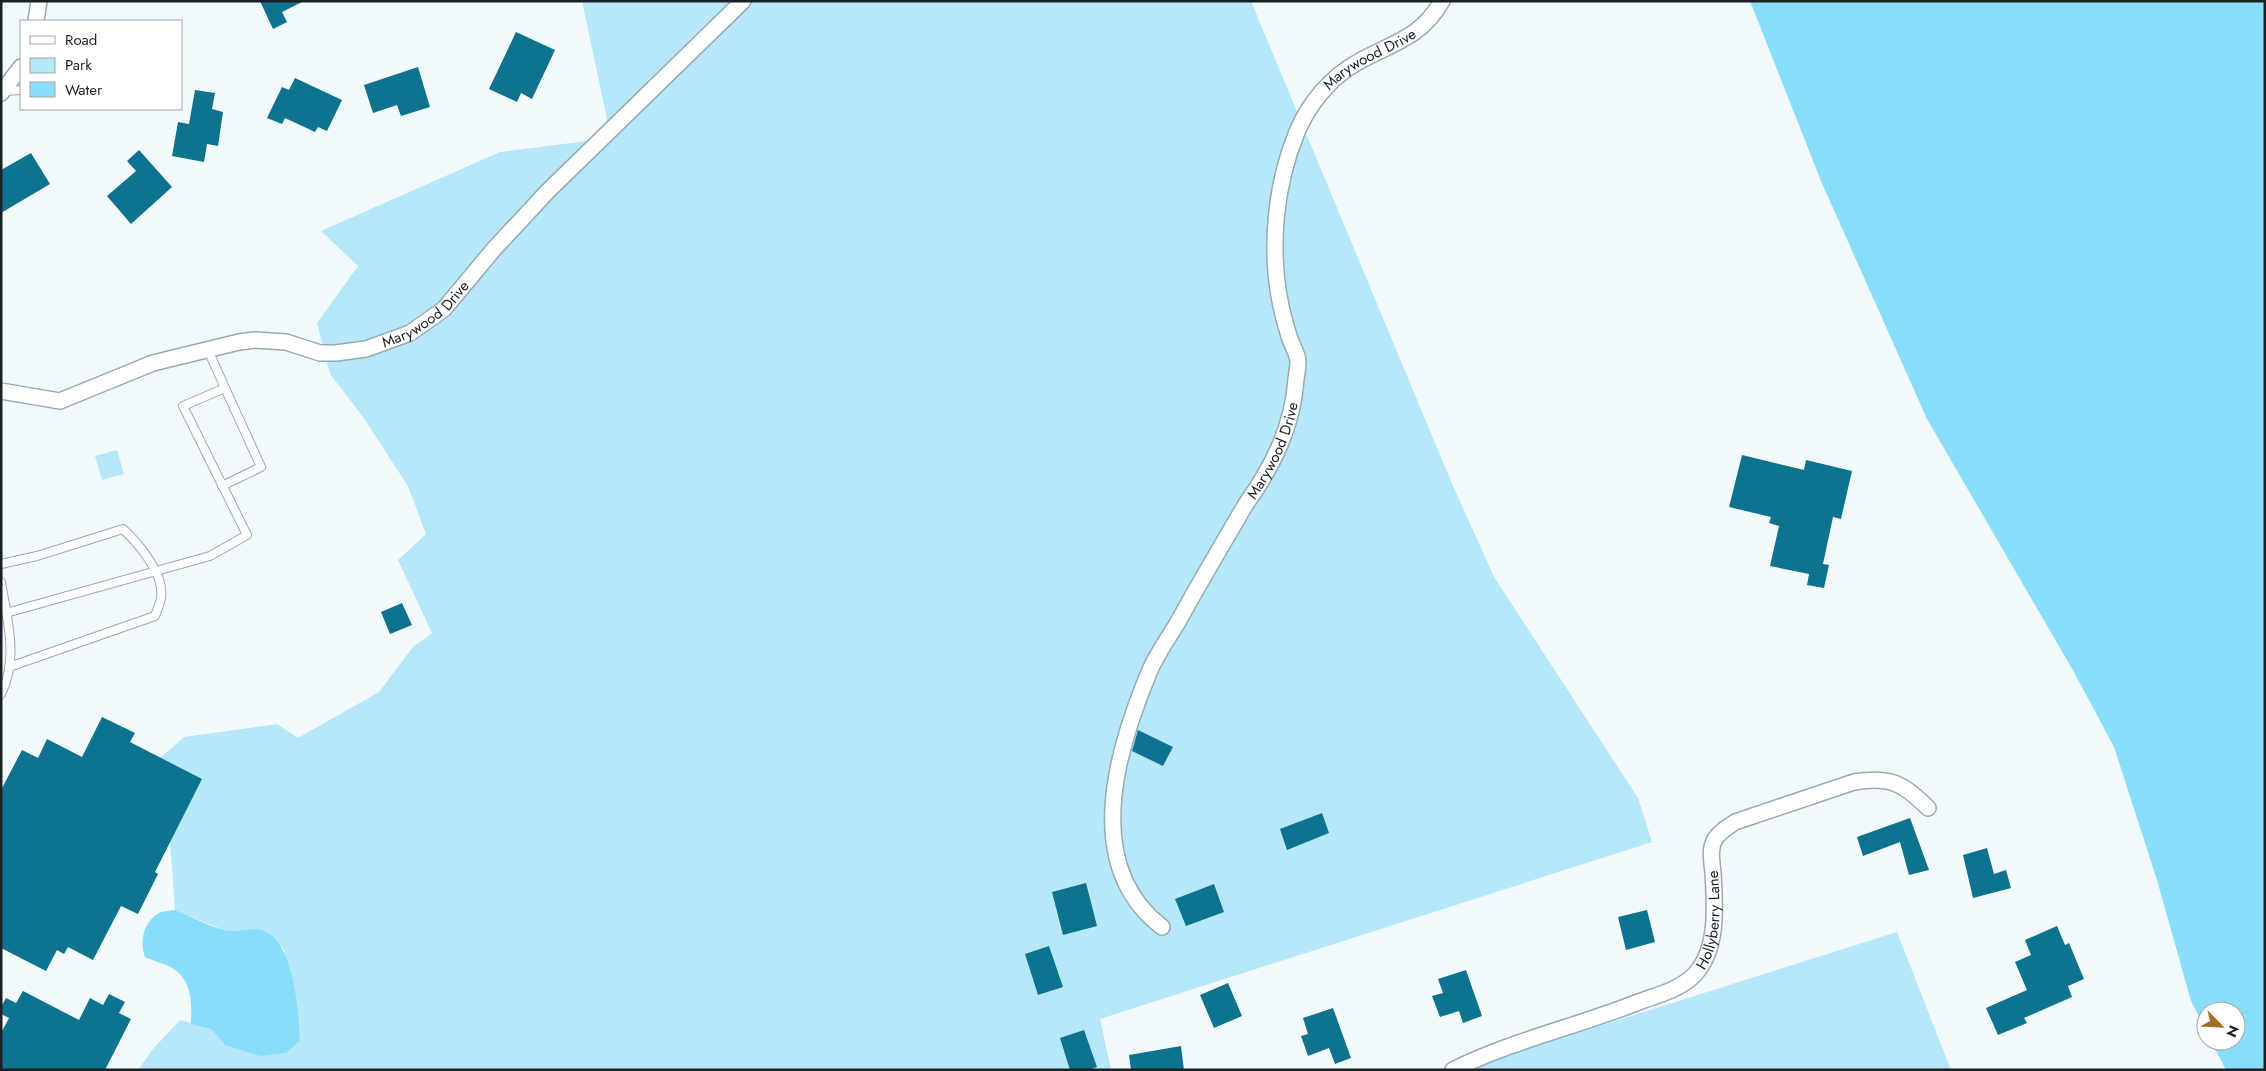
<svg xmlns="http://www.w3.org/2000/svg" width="2266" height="1071" viewBox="0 0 2266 1071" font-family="Jost,sans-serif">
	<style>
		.green { fill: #b6e8fa }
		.water { fill: #89defc }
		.building { fill: #0e738e }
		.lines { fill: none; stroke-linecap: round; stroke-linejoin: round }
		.lane-casing { stroke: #97abb3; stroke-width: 10 }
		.street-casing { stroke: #97abb3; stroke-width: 18 }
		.lane { stroke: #fff; stroke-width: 8 }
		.street { stroke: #fff; stroke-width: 15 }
		.labels { text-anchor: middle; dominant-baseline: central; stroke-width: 5; stroke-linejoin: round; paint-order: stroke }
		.street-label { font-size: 15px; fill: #1a2124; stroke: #fff }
	</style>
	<rect width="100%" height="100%" fill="#f2fafd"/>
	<path class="green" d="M582,1H1251L1450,479L1494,577L1638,798L1652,842L1100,1019L1111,1070H138L152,1050L180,1020L211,1029L225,1045L285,951L269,933L262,930L226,931L175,910L169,828L147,770L184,737L277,724L298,738L379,692L413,647L432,633L398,560L426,534L408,486L363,417L330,374L317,323L358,266L321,231L500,152L611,138Z
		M117,450L124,474L102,480L95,456Z
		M1897,932L1951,1070H1460Z"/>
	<path class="water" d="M1750,1H2265V1070H2226L2211,1041H2236V1011H2206V1031L2191,1001L2157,880L2114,747L2074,672L1927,419L1821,181Z
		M175,910C191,916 208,926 224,930C236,933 250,927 262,930C294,939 299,1014 300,1041L286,1053L260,1056L225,1045L211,1029L191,1024C192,1005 192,981 174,969C166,964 154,961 145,957C139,942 144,921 159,913C163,911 170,911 175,910Z"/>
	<path class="building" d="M260,1H304L282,12L287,22L273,29Z
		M516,32L555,50L532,99L521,93L517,102L489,89Z
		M418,67L430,107L401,116L397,105L373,113L364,85Z
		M295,78L342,100L327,131L318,127L315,132L285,118L282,124L267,118L282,87L289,90Z
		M195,90L215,93L212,109L223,112L218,146L207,144L204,162L172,156L178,122L189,124Z
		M139,150L172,187L131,224L107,196L136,171L127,161Z
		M31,153L50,184L1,213V170Z
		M1742,455L1804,470L1806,460L1852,471L1841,519L1833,517L1823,564L1829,565L1824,588L1807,585L1809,574L1770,566L1779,526L1769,523L1771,517L1729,507Z
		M402,603L412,625L390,634L381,612Z
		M102,717L135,733L130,742L202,779L155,872L158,874L138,914L121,906L93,960L68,947L64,954L57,950L46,971L1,948V790L22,750L38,758L47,739L82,757Z
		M1138,730L1173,747L1163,766L1132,751Z
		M1322,813L1329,833L1287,850L1280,829Z
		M1910,818L1929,870L1909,875L1900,842L1863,856L1857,837Z
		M1987,848L1994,874L2006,870L2011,888L1973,898L1963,855Z
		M1086,883L1097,926L1063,935L1052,892Z
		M1214,884L1224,912L1186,926L1175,899Z
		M1647,910L1655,942L1626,950L1618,917Z
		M2057,926L2065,945L2069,943L2084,979L2068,986L2072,997L2024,1018L2027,1023L1998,1035L1986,1008L2027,990L2015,962L2031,955L2025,940Z
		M1049,946L1063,987L1038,995L1025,954Z
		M1466,970L1482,1016L1463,1023L1459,1011L1440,1017L1432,996L1443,993L1438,979Z
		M1228,983L1242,1016L1214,1028L1200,995Z
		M23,991L79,1020L90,998L103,1005L109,994L125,1002L119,1013L131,1019L105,1070H1V1033L9,1018L1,1014V1007L6,998L16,1003Z
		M1333,1008L1351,1058L1335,1064L1329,1048L1308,1056L1301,1036L1308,1034L1303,1018Z
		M1084,1030L1097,1067L1089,1070H1070L1060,1038Z
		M1181,1046L1184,1070H1131L1129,1055Z"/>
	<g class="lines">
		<g class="lane-casing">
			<path id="lane" d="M4,91L21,90
				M222,486L261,467L225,388
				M1,564L37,556L123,529C138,543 165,574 161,598C160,604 157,610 155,616L9,667
				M1,582C7,619 19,659 1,694
				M6,613L210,556L247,535L183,406L225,388L208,350"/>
		</g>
		<g class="street-casing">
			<g id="street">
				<path d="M36,21L39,1"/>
				<path d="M1,93L21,67"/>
				<path id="s1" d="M1,391L60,401L153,363L239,342L255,340L286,342L320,353H336L366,349L410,333L444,309L494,249L547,192L743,1"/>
				<path id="s2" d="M1162,927C1082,866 1116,752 1148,675C1155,656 1168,639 1178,622C1200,582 1223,543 1246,504C1273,466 1293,426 1296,379C1297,373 1298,366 1298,361C1297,352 1291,344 1289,336C1286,326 1283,316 1281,306C1269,250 1275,185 1297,132C1309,103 1331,77 1358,62C1392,43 1421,38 1442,1"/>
				<path id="s3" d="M1453,1070C1511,1041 1575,1027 1636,1003C1654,996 1676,991 1691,978C1719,953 1715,907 1713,873C1712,862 1709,849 1715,839C1720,831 1728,827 1735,822L1854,782C1890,776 1903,783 1928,808"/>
			</g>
		</g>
		<use href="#lane" class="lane"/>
		<use href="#street" class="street"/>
	</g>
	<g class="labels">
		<g class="street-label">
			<text stroke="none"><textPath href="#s2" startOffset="965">Marywood Drive</textPath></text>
			<text stroke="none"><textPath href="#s1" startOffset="448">Marywood Drive</textPath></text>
			<text stroke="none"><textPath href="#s2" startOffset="530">Marywood Drive</textPath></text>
			<text stroke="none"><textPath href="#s3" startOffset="319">Hollyberry Lane</textPath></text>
		</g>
	</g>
	<rect width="2266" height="1071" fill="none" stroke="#1a2124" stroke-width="5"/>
	<rect x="20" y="20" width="162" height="90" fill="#ffffff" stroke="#a3a6a7"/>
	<rect x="30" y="36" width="25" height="8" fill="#ffffff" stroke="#a3a6a7"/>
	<text x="65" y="45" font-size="15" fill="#1a2124">Road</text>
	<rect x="30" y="58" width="25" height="15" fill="#b6e8fa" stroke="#a3a6a7"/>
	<text x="65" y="70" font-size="15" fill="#1a2124">Park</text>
	<rect x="30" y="82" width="25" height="15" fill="#89defc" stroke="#a3a6a7"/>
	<text x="65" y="95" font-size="15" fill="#1a2124">Water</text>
	<g transform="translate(2221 1026) rotate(114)"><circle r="24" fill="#ffffff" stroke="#a3a6a7"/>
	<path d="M0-4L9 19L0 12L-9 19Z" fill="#9f6d23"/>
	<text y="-8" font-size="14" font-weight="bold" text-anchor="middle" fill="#1a2124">N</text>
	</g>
</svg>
